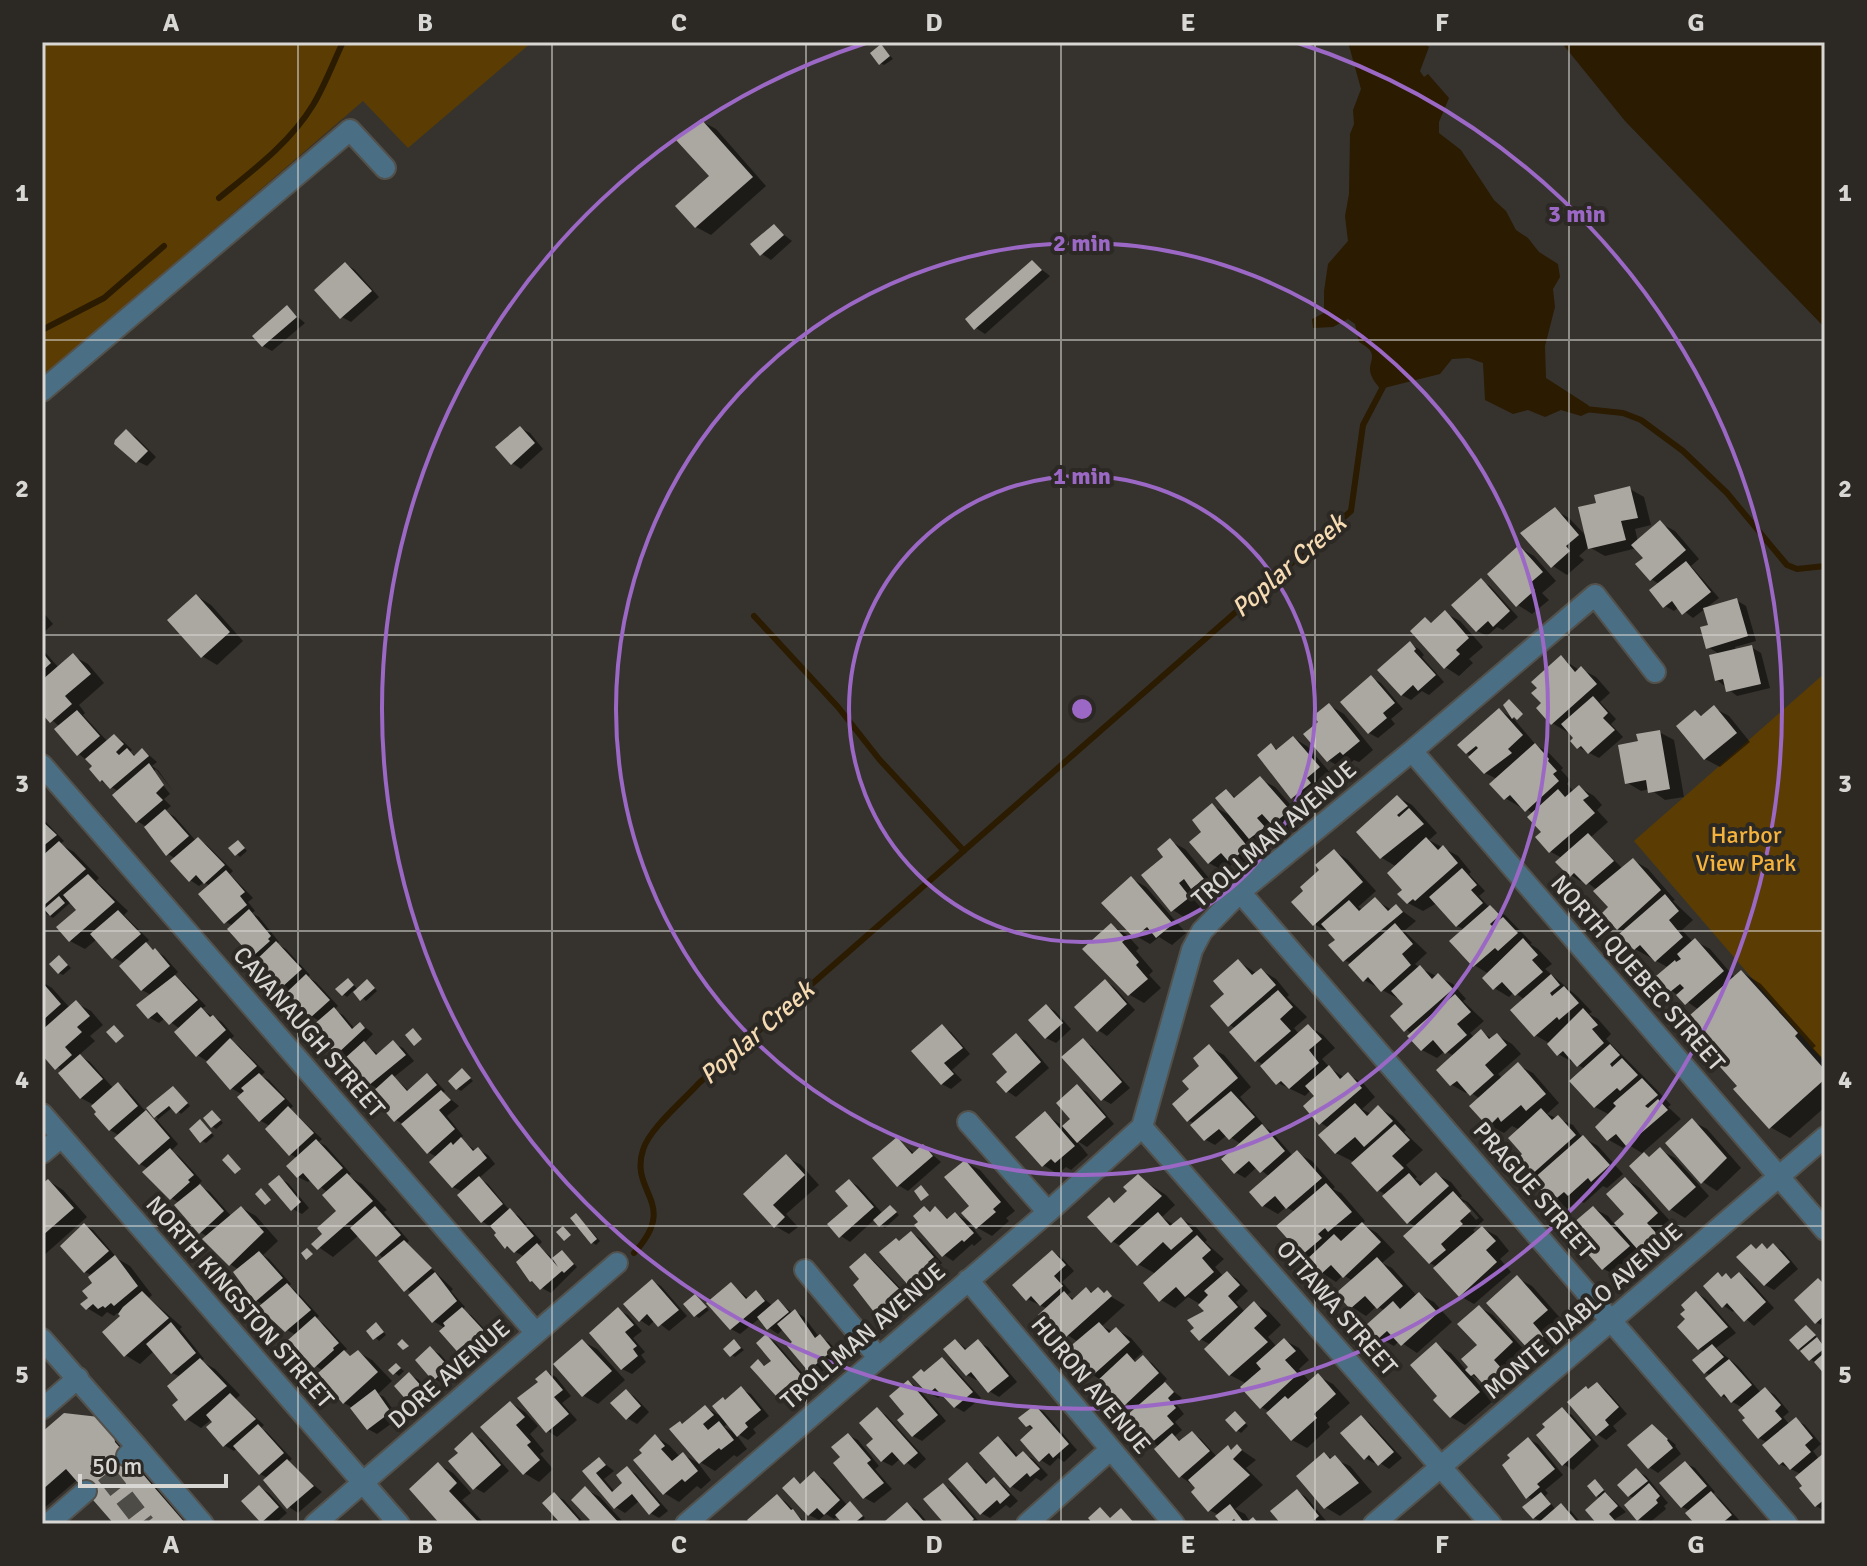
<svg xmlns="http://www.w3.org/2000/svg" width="1867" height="1566" viewBox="0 0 1867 1566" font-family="Signika,sans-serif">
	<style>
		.green { fill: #5b3d03 }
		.water { fill: #2b1b01 }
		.shadow { fill: #0007; fill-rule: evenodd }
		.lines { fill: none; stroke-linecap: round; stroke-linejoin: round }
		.stream { stroke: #2b1b01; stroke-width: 6 }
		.building { fill: #aba7a1 }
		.minor-tunnel { stroke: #4e4c47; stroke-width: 20; stroke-dasharray: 20 10; stroke-linecap: butt }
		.minor-casing { stroke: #53514c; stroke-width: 24 }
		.minor { stroke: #4a6f85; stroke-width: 20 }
		.grid { fill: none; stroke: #d9d7d4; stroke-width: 2; stroke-opacity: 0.55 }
		.ring { fill: none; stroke: #9c68c6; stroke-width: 4 }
		.labels { text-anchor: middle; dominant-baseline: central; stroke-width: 8; stroke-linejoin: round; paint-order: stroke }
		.street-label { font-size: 24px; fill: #d9d7d4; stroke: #2c2925 }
		.park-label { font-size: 24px; fill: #f6b33b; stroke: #2c2925 }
		.water-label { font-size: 26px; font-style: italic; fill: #f5dab2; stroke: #2c2925 }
		.centre { fill: #9c68c6; stroke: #2c2925; stroke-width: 4 }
		.ring-label { font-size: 24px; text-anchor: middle; font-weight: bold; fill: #9c68c6; stroke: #2c2925; stroke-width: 8; stroke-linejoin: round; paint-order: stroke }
		.neatline { fill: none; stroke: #d9d7d4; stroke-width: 3 }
		.grid-label { font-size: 26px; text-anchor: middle; font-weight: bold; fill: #d9d7d4 }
	</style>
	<rect width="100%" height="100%" fill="#36332e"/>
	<path class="green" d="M42,42H532L408,148L363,101L42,378Z
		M1825,673V1063L1634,841Z"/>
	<path class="water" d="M1348,42H1424L1429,47L1420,71L1424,77L1428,74L1449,98L1439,122V133L1461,150L1494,200L1506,211L1516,230L1528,238L1539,252L1558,264L1560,277L1553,289L1555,307L1545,346L1546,378L1588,405L1592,411L1581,416L1561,410L1545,417L1528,410L1513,414L1485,400L1483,363L1469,358L1452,359L1440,374L1380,389C1378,385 1374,382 1372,377C1364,361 1384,356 1359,342L1355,324L1348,319L1333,327L1313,328L1312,319L1324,313V291L1328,264L1348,241L1345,216L1349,194L1350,134L1354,124L1353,110L1361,89Z
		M1561,42H1825V328L1625,121Z"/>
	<path class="shadow" d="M881,46L893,59L884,65L880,63Z
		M701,121L716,129L766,186L711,235L696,227L678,206L711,176Z
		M774,227L792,241L771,260L762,254Z
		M1032,262L1050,276L985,334L976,328Z
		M346,264L355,270L379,297L351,322L342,317Z
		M287,308L305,323L272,351L263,346Z
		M520,428L530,433L543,449L521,469L512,463Z
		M126,431L136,437L156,457L147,466L137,461Z
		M1630,489L1644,497L1651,525L1635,529L1638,542L1660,523L1675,531L1699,559L1691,566L1719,598L1693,618L1679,607L1674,611L1665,606L1659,584L1651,579L1646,558L1637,548L1605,556L1589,547L1579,556L1584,560L1567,575L1553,566L1555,510L1569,518L1588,538L1598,504Z
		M1520,548L1534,556L1556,581L1542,593L1549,600L1532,614L1518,605Z
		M1481,581L1490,586L1518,617L1503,630L1497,627L1487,636L1477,631Z
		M197,596L211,605L243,641L217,665L202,656Z
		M1736,600L1746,606L1756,641L1735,647L1736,651L1751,647L1761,653L1770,688L1737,696L1717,680L1721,655L1708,647L1710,626Z
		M42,611L53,624L42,634Z
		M1445,613L1460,621L1483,647L1469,659L1473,663L1459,676L1445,667L1426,620L1433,624Z
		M1410,644L1419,649L1424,655L1422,657L1444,682L1429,695L1422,691L1411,700L1402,695Z
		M42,649L59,668L73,656L88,664L104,683L79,705L85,713L83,715L108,742L115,736L124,742L132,750L130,752L136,756L143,750L157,762L152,766L158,770L173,791L156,769L153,772L170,794L164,799L171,806L165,811L175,817L196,841L198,839L207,845L233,871L230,874L253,898L248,902L255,911L252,913L259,917L279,942L277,944L286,949L310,975L308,977L316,982L338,1006L334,1010L343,1015L355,1029L360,1024L369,1030L373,1034L364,1043L379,1055L393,1043L403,1048L414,1061L394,1077L409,1091L427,1076L436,1081L445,1091L443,1093L459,1106L447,1116L463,1136L460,1139L476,1151L478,1149L488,1155L495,1164L479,1178L488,1184L510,1211L519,1216L542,1242L538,1246L554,1259L563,1252L577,1267L551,1293L542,1288L525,1257L506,1247L496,1235L499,1233L482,1221L463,1192L453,1187L432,1162L437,1157L428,1152L406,1126L396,1120L378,1089L369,1084L346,1058L338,1053L320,1021L312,1017L253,956L233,926L226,922L210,886L204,882L199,886L190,880L176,859L168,854L147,827L137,821L118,791L101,781L92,769L95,767L79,754L60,727L42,711Z
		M1561,658L1579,670L1581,669L1596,677L1610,693L1600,702L1616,719L1611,724L1623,737L1599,758L1578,747L1576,738L1569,730L1567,732L1552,723L1544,703Z
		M1372,678L1381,683L1403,709L1391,719L1395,724L1378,738L1369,733Z
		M1329,705L1344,714L1373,750L1359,762L1354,760L1343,769L1328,760L1320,722Z
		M1714,708L1729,716L1750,742L1720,767L1705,759L1696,712L1703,716Z
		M1499,710L1514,719L1536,745L1550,754L1563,768L1561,770L1570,780L1567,784L1574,792L1579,787L1594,796L1602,805L1597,810L1608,822L1591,837L1623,869L1633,860L1648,869L1675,900L1673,901L1693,920L1682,930L1693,942L1695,941L1710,949L1735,978L1742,972L1761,984L1816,1046L1813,1048L1825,1061V1107L1790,1138L1770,1127L1740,1086L1699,1010L1672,991L1659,977L1669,968L1635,949L1624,932L1618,929L1611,908L1597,890L1583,879L1580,881L1571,875L1562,858L1551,852L1538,837L1544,832L1533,814L1522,805L1520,807L1505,798L1497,779L1485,773L1467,753Z
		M1659,732L1674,740L1684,797L1665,800L1650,789L1641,791L1626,782L1640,743Z
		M1294,738L1308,747L1333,776L1320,787L1324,792L1307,806L1292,797L1271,746L1279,750Z
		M1260,779L1275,787L1303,819L1288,832L1274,824L1270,826L1278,836L1265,846L1245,834L1262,856L1248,867H1244L1235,862L1224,871L1209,863L1204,832L1213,806L1233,817L1226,792L1237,798Z
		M1398,797L1412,805L1437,833L1429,840L1458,856L1471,872L1469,874L1485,891L1479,896L1490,908L1505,915L1532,943L1530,944L1538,949L1552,964L1545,969L1578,997L1592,1012L1589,1014L1598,1019L1611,1034L1606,1039L1656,1089L1671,1105L1668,1107L1681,1119L1642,1153L1627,1144L1623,1148L1609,1140L1610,1115L1595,1107L1585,1069L1558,1054L1549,1043L1535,1035L1525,1000L1514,992L1509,997L1494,988L1489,974L1474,965L1465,930L1457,926L1437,903L1423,911L1408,903L1397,867L1382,858Z
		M42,818L64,841L60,844L74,852L99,878L96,881L128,911L124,915L149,940L145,944L164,956L178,972L173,977L184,983L206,1006L201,1009L222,1022L234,1036L230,1040L239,1046L265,1072L261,1076L269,1080L293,1106L290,1109L322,1139L319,1142L326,1146L351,1174L348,1176L362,1184L387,1210L384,1212L409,1241L406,1244L453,1289L451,1291L465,1307L462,1310L471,1315L497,1342L473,1361L463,1356L445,1328L433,1321L384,1259L359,1235L333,1257L314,1244L325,1234L339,1211L328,1193L311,1179L308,1182L298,1177L297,1158L290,1154L270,1126L261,1121L240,1097L243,1095L231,1088L207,1061L197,1055L180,1029L165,1018L159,1023L150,1018L138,1005L151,995L142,990L125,964L113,957L97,939L85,949L70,941L79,910L71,902L53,918L42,911V881L48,876L42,869Z
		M1170,841L1185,849L1217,888L1207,896L1196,889L1192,892L1203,906L1187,919L1173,910L1166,857Z
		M242,845L247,851L240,857L231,848Z
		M1334,851L1348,860L1376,891L1358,907L1363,910L1375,900L1392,910L1396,906L1416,921L1404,931L1427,953L1415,964L1420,968L1453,984L1466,999L1463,1001L1484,1021L1470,1033L1475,1038L1481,1032L1493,1039L1497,1035L1512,1044L1521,1054L1498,1074L1503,1079L1518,1065L1533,1073L1559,1103L1547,1114L1573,1125L1582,1137L1598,1146L1623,1174L1607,1188L1603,1186L1584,1203L1578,1200L1568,1209L1553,1200L1537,1179L1530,1175L1520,1130L1512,1126L1504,1133L1489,1125L1480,1099L1469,1091L1466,1093L1452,1085L1454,1056L1445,1051L1437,1058L1422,1050L1412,1035L1393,1016L1405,1004L1399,997L1397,998L1364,980L1352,964L1344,960L1338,940L1331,931L1329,933L1314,924L1322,870Z
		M1132,879L1146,887L1186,933L1172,945L1159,937L1150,944L1136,936Z
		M1111,925L1126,934L1139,948L1136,951L1153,971L1149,975L1161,988L1144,1003L1130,995Z
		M63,960L71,968L63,975L59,973Z
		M1238,961L1257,974L1261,970L1276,979L1289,995L1287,997L1307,1017L1294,1028L1299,1034L1309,1026L1323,1035L1335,1048L1322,1059L1330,1068L1345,1078L1348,1075L1363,1083L1375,1097L1362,1109L1371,1114L1379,1108L1393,1116L1406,1130L1404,1132L1423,1150L1406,1165L1417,1177L1415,1179L1425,1184L1436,1174L1451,1182L1462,1196L1460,1198L1468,1202L1484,1220L1473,1230L1476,1233L1482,1228L1497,1236L1509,1251L1500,1259L1511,1272L1474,1304L1460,1296L1437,1267L1430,1263L1416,1227L1408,1222L1386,1195L1378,1190L1352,1161L1336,1153L1321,1135L1329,1128L1321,1123L1316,1097L1311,1090L1305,1096L1278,1083L1264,1065L1257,1061L1232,1032L1236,1029L1230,1025L1227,994ZM1465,1202L1479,1218L1476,1220L1462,1204Z
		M1105,981L1114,987L1135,1010L1107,1036L1098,1030Z
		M42,982L52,988L70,1008L76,1003L91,1011L103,1025L90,1036L95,1041L79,1055L90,1062L113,1088L118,1084L127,1090L154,1121L158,1119L149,1108L177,1091L190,1106L181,1114L173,1107L157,1120L178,1144L171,1151L179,1156L202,1181L198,1185L210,1192L232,1217L242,1208L256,1216L278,1241L263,1255L269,1259L291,1284L289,1286L296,1291L319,1316L316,1319L324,1324L347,1349L343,1352L352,1357L358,1352L372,1360L392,1381L378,1394L384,1397L399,1418L377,1434L368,1429L351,1407L344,1403L324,1371L316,1366L296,1335L287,1330L264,1305L257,1301L235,1273L239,1270L230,1264L208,1237L200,1232L180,1203L171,1198L149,1169L140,1164L120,1136L110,1130L94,1105L81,1098L63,1072L42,1052Z
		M352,983L358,990L371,984L377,991L366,1001L354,990L347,997L343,994Z
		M1046,1006L1055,1011L1071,1029L1056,1043L1046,1038Z
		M942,1027L951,1032L970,1054L952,1070L962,1080L951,1089L942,1084Z
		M1016,1036L1026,1041L1049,1068L1016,1097L1007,1091Z
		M1083,1041L1092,1046L1130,1088L1111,1104L1102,1099Z
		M1209,1047L1224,1055L1251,1087L1240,1097L1263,1124L1260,1125L1271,1131L1293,1156L1297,1153L1312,1161L1335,1187L1333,1189L1341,1193L1365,1221L1362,1224L1377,1233L1395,1252L1382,1263L1392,1268L1417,1296L1419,1294L1434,1302L1452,1322L1417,1353L1399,1341L1394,1346L1379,1338L1385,1311L1377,1306L1366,1316L1352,1307L1353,1281L1343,1275L1336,1282L1322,1273L1311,1258L1303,1254L1295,1212L1286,1207L1278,1214L1264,1206L1270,1177L1257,1167L1245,1178L1235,1172L1241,1144L1227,1135L1215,1145L1206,1140L1193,1125L1195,1124L1188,1120L1192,1089Z
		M463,1071L473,1081L461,1091L458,1089Z
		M1077,1087L1087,1092L1114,1124L1087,1147L1076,1140L1088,1155L1071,1170L1066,1167L1058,1174L1043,1165L1045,1114L1064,1127L1072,1120Z
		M213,1112L223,1123L216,1129L212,1126Z
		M1692,1121L1707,1129L1741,1168L1717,1191L1703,1182Z
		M204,1124L214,1136L206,1143L202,1141Z
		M897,1139L915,1154L924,1147L941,1162L908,1191L898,1185Z
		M1660,1150L1675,1158L1709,1196L1685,1218L1670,1209L1651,1158Z
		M786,1157L801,1165L819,1185L786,1214L798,1227L789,1234L775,1226L745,1194Z
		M965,1162L980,1170L1015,1211L1006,1218L1009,1221L992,1236L969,1223L982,1239L974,1246L972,1244L953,1261L944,1255L925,1208L932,1212L936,1209L949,1219L956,1214L973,1224Z
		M1138,1177L1166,1195L1175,1205L1162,1217L1174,1225L1181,1219L1196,1227L1207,1240L1205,1242L1224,1259L1215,1267L1224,1277L1227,1273L1237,1279L1248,1291L1236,1302L1245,1312L1254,1303L1269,1312L1281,1325L1268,1337L1277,1347L1284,1340L1299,1348L1309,1360L1299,1369L1310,1382L1318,1376L1333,1384L1350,1403L1327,1423L1330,1427L1307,1448L1292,1440L1270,1412L1261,1407L1247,1384L1230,1375L1211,1345L1200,1339L1207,1312L1200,1304L1188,1297L1175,1308L1161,1300L1156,1274L1138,1264L1124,1248L1112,1241L1109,1200L1116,1204L1130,1191Z
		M279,1178L288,1183L309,1208L302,1214L293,1209Z
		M1625,1179L1640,1188L1671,1222L1660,1232L1671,1244L1655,1258L1645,1253L1618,1277L1604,1269L1593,1208L1608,1216L1615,1225L1627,1214Z
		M49,1181L63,1190L87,1217L42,1257V1187Z
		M849,1181L858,1186L883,1214L894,1210L899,1215L885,1228L875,1219L850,1242L841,1236L851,1206Z
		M577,1215L600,1241L596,1245L592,1242Z
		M84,1225L93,1230L118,1259L130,1266L152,1295L149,1298L182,1327L180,1329L204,1359L201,1361L215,1369L240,1395L236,1399L264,1425L261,1428L267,1432L292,1459L288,1462L322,1492L298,1513L289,1507L268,1478L260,1474L237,1448L234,1451L224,1445L212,1419L201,1428L187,1419L181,1400V1377L172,1373L154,1351L140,1364L125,1355L123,1317L117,1313L114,1316L107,1312L102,1317L87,1308L95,1283L93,1276L85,1272Z
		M911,1233L921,1239L942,1263L936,1268L940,1272L920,1290L910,1285L900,1242Z
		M1762,1246L1769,1250L1774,1246L1783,1251L1798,1269L1774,1290L1765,1285L1758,1250Z
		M1053,1252L1062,1258L1074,1271L1062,1282L1071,1292L1067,1295L1075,1300L1086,1289L1094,1293L1098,1289L1125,1305L1102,1326L1113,1332L1116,1329L1131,1338L1143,1352L1134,1360L1138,1363L1143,1358L1152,1363L1167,1379L1163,1383L1182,1398L1176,1404L1184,1414L1175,1422L1182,1430L1174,1437L1182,1441L1192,1433L1201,1439L1217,1457L1228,1448L1233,1451L1237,1447L1256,1460L1246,1468L1263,1485L1235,1509L1245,1514L1250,1522L1253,1519L1261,1524H1224L1219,1515L1209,1510L1198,1489L1180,1476L1159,1447L1152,1442L1136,1410L1106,1389L1101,1380L1093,1375L1078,1342L1048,1322V1309L1027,1299Z
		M865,1256L874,1261L911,1299L888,1319L879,1314L862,1280Z
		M1739,1274L1748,1279L1774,1308L1754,1326L1735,1309L1733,1312L1724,1306L1723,1278L1726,1276L1733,1280Z
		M1517,1278L1532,1286L1561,1319L1546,1332L1557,1345L1544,1356L1529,1348Z
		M1819,1280L1825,1284V1327L1816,1322Z
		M652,1281L661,1286L687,1316L669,1331L655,1320L649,1326L640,1320Z
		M731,1284L749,1299L756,1292L773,1306L778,1302L793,1313L795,1311L804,1317L819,1337L829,1342L841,1356L819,1374L810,1369L794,1342L783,1329L778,1334L769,1328L760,1318L740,1334L731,1329Z
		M1697,1293L1706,1299L1736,1333L1716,1348L1738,1366L1761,1393L1765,1389L1775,1395L1789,1412L1783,1417L1790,1425L1796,1420L1805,1425L1821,1444L1813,1451L1819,1459L1825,1454V1511L1816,1506L1801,1474L1780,1464L1768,1443L1759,1438L1743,1408L1722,1396L1711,1376L1705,1372V1352L1699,1349L1688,1320Z
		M696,1296L709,1310L699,1318L696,1316Z
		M1479,1307L1493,1315L1526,1352L1507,1369L1516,1379L1500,1393L1469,1373L1493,1401L1465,1425L1451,1417L1440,1396L1436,1345L1451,1353L1467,1371L1480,1345Z
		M618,1310L628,1315L642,1331L633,1338L645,1352L641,1355L646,1362L632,1374L622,1369Z
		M380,1327L386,1335L379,1341L368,1331Z
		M1807,1327L1825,1346V1372L1800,1349Z
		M766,1337L775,1342L812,1384L805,1390L800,1388L786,1400L777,1395L759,1362L767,1367L774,1361Z
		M582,1341L597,1349L625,1380L598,1404L584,1396Z
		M956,1341L968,1350L978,1342L988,1347L1017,1382L999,1397L989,1391L979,1378L976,1380L967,1375Z
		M734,1342L744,1350L735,1357L732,1355Z
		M430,1349L440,1354L457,1373L444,1384L435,1379Z
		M942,1359L951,1365L981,1398L964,1412L955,1407L944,1394L938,1398L929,1393Z
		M400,1368L404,1371L399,1376L391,1370Z
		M547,1372L556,1377L571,1396L562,1403L577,1420L557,1437L548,1431L540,1382Z
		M410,1375L419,1380L431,1394L418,1405L409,1400Z
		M909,1382L918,1388L946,1421L922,1441L913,1436L907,1414Z
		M1597,1384L1606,1390L1627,1414L1613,1426L1617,1431L1606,1440L1597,1434L1590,1391Z
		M741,1389L751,1394L769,1416L753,1429L756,1433L748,1440L738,1434L728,1423L724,1427L735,1433L747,1449L737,1457L734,1455L715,1471L700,1462L684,1425L705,1407L724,1418L726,1401Z
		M626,1391L635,1397L649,1412L637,1424L627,1418Z
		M511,1403L525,1412L538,1426L530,1434L544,1451L540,1454L553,1469L539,1482L524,1473Z
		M1035,1407L1044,1412L1077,1450L1064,1462L1058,1458L1050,1466L1041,1460L1035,1430L1028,1426Z
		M1562,1409L1572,1415L1599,1446L1573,1470L1563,1464Z
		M877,1410L886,1415L926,1459L915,1469L901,1458L892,1466L882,1461L869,1445L876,1439Z
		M1239,1416L1248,1426L1241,1433L1237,1430Z
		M1361,1417L1370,1423L1402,1458L1389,1469L1377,1461L1374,1463L1365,1458Z
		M1653,1426L1676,1445L1675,1446L1681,1454L1658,1473L1649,1467Z
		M114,1428L191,1524H117L78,1479L42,1510V1435Z
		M473,1435L482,1440L509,1471L484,1493L475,1488L460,1453Z
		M848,1435L858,1440L879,1466L875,1469L892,1489L874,1503L865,1498L836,1463L842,1457Z
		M655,1436L669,1445L680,1457L684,1455L698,1463L711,1480L701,1489L697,1486L679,1502L664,1493L644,1453Z
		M998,1438L1007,1443L1019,1457L1023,1453L1033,1459L1048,1475L1041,1481L1036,1478L1021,1492L1011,1486Z
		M1528,1439L1538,1444L1563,1475L1545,1490L1548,1493L1545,1496L1556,1510L1561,1506L1571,1511L1582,1524H1540L1542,1522L1534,1518L1533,1500L1528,1497Z
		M1325,1455L1350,1466L1372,1492L1340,1516L1325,1507Z
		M599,1459L614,1471L604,1479L615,1492L625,1483L627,1468L636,1474L668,1511L659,1518L650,1513L639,1501L625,1513L615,1507L585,1471Z
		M1685,1463L1695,1468L1715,1492L1713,1494L1720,1499L1740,1521L1736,1524H1697L1690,1511L1682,1507Z
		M439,1465L453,1473L471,1493L462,1500L485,1524H443Z
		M967,1465L976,1470L989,1484L994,1479L1003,1485L1018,1501L1010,1508L1006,1505L990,1518L981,1513Z
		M1637,1471L1646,1476L1668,1503L1664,1506L1666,1509L1648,1524L1639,1519L1634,1498L1629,1496Z
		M814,1474L824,1479L848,1506L851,1504L854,1506L865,1518L859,1524H845L838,1516L834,1519L826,1514L819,1520L809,1515L794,1480L802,1485Z
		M1595,1482L1626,1512L1612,1521L1615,1524H1601V1498L1597,1496Z
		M943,1485L952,1490L981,1524H942L945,1521Z
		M259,1487L269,1493L287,1513L274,1524L262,1521Z
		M585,1489L600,1497L625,1524H588L592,1520Z
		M1297,1491L1306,1497L1327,1522L1283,1524Z
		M555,1495L564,1500L585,1524H564Z
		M777,1496L786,1502L806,1524H753Z
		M907,1504L917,1510L929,1524H890Z"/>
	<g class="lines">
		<path class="stream" d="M219,198C252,171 290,143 313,105C325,85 333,63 343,42
			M42,330L104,298L164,246
			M1585,409L1623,413L1641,420L1683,451L1727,493L1787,565L1797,569L1825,566
			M754,616L838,707L879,759L964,851
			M634,1253C680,1203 629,1193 643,1150C649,1129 684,1100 699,1083L1351,511L1363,425L1384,385"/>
	</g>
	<path class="building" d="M881,44L890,56L879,65L870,53Z
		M701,119L753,177L695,228L675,206L709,176L676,140Z
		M774,224L784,235L760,256L750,244Z
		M1032,260L1042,270L974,330L965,319Z
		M345,262L372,291L340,319L314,290Z
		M287,305L297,317L262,347L252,336Z
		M520,426L535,443L511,465L495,447Z
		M126,429L148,451L136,463L114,444L115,440Z
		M1630,486L1638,518L1621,521L1626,540L1588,549L1578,507L1596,503L1594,495Z
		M1555,507L1579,535L1566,546L1570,551L1551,568L1520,533Z
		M1660,520L1686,550L1650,581L1635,564L1643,558L1631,545Z
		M1519,545L1543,572L1529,584L1535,590L1516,607L1487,574Z
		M1686,561L1711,592L1682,615L1672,601L1663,608L1649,590Z
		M1481,578L1510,611L1493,627L1488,621L1476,632L1451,605Z
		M196,594L230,632L201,658L167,620Z
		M1737,598L1748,636L1706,649L1700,627L1708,625L1703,608Z
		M1445,610L1469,638L1456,650L1460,654L1444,669L1410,631L1425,617L1431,623Z
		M1410,641L1416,649L1414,651L1436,675L1418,691L1413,685L1401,696L1377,670Z
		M1752,645L1761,684L1726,692L1723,679L1715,681L1709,655Z
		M42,652L51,663L42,671Z
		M73,653L91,674L65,696L72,704L50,723L42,714V680Z
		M1561,655L1575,672L1581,666L1597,684L1551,725L1536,708L1541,703L1531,693L1537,688L1531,682Z
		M1371,675L1395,703L1383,713L1387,718L1368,734L1340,702Z
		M1593,696L1608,713L1603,718L1615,730L1588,754L1581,746L1577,749L1570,741L1573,738L1561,724Z
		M1509,699L1523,714L1517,720L1514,717L1512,719L1503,705Z
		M1329,703L1360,741L1343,755L1340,752L1327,762L1303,734L1318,722L1313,716Z
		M1714,705L1737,733L1704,760L1676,726L1695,710L1701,716Z
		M1499,708L1523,735L1508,749L1512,753L1484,774L1468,757L1478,748L1476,746L1466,754L1457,745Z
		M77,710L100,736L77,756L54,729Z
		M1660,730L1670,789L1648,793L1646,780L1625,784L1618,745L1638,741L1636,734Z
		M114,734L124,744L116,752L119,755L127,748L134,756L142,748L149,756L110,789L102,780L100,782L89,769L92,766L85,759Z
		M1293,736L1320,767L1307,778L1311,783L1291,799L1257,755L1271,743L1276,750Z
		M1535,743L1549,759L1548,761L1557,771L1553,774L1559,781L1525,812L1510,795L1504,800L1489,784Z
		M149,763L164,785L156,793L163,800L136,823L112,795Z
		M1260,776L1290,810L1272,825L1262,814L1257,818L1265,827L1249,839L1215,798L1226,789L1234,798Z
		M1579,785L1589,796L1583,800L1595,813L1549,853L1535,837L1541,832L1527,817L1558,789L1565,797Z
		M1397,795L1408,806L1397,815L1399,817L1409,808L1424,824L1380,859L1356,832Z
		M1212,803L1248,847L1232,860L1231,858L1228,861L1221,853L1208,864L1189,842L1201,832L1192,820Z
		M165,809L189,836L166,856L144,827Z
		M42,821L57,835L42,847Z
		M1588,833L1614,861L1586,885L1574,873L1570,877L1555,862Z
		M198,837L225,865L204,884L196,875L189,882L170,861Z
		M1426,837L1438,850L1443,845L1458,863L1415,901L1413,899L1407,904L1397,894L1402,890L1387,873Z
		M1170,838L1204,879L1191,889L1184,879L1179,883L1190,897L1171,912L1141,875L1163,857L1157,849Z
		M238,840L245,848L235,856L228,848Z
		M59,841L86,869L42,907V878L45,875L42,872V856Z
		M1334,849L1363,882L1313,926L1291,902L1303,891L1300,887L1319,870L1315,865Z
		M1633,858L1661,890L1617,930L1602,913L1608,907L1593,891Z
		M1462,868L1477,885L1471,890L1483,903L1456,927L1429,897Z
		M226,870L245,892L240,896L247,905L224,924L198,894Z
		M88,874L115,902L69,942L56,927L76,910L63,895Z
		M1131,876L1173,924L1156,938L1147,927L1134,938L1101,903Z
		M1665,894L1679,911L1669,920L1683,937L1655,962L1640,945L1634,950L1619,934Z
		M59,896L65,903L50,916L44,909Z
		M1375,897L1388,911L1396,904L1403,912L1343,962L1328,945L1335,940L1321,924L1349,900L1359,911Z
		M1490,905L1500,915L1490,924L1492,926L1503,917L1518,933L1498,951L1495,948L1473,967L1449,941Z
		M249,909L271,936L268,939L270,941L252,957L227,929Z
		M118,910L141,934L112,959L90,934Z
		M1111,923L1126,939L1122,942L1139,962L1136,965L1148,979L1128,996L1082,949Z
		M1395,923L1413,944L1402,954L1411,965L1381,992L1368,977L1363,982L1348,965Z
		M1523,938L1538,955L1532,960L1543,972L1515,996L1502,982L1493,990L1482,978Z
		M1695,938L1724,971L1685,1005L1676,995L1684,988L1680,984L1670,992L1656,976L1675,960L1676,962L1681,959L1677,954Z
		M276,941L302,969L281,988L255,961Z
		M146,942L153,950L155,948L170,966L141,991L119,966Z
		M59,955L68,965L58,974L49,964Z
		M1238,959L1252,975L1261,968L1276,985L1228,1027L1210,1006L1224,994L1213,981Z
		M1420,965L1432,979L1438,973L1453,989L1404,1032L1390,1016L1403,1004L1391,991Z
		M1741,970L1798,1033L1795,1036L1825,1070V1079L1769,1129L1733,1089L1737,1086L1681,1023Z
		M306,974L330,1000L310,1018L287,992Z
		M1551,974L1560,985L1550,993L1552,996L1564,986L1579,1003L1559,1020L1557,1017L1534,1037L1510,1010Z
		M175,975L198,1000L169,1025L157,1012L148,1019L136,1005Z
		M348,978L354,985L342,996L335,989Z
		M367,979L375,988L360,1001L353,992Z
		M1105,979L1127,1004L1097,1032L1074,1007Z
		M42,982L61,1004L42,1021Z
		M1278,990L1293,1007L1280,1019L1291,1031L1255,1062L1229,1032Z
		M1455,994L1471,1012L1457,1024L1467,1035L1445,1054L1433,1040L1421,1051L1407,1036Z
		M76,1000L90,1016L77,1027L82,1032L65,1047L72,1055L55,1070L42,1055V1030Z
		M1046,1004L1063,1023L1045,1039L1028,1020Z
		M201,1007L210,1017L213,1015L226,1030L196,1057L174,1032Z
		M334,1007L352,1029L360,1022L365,1028L336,1055L312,1026Z
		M1583,1008L1598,1025L1592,1029L1604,1043L1577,1067L1563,1051L1557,1056L1547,1044Z
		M942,1024L963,1048L944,1063L954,1074L941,1085L911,1051Z
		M1308,1024L1322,1039L1309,1050L1319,1063L1289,1089L1281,1081L1276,1085L1260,1066Z
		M114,1025L124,1036L116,1043L106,1032Z
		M413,1028L422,1039L414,1046L405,1035Z
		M1481,1029L1489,1039L1497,1033L1507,1045L1485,1065L1494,1075L1470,1096L1457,1081L1450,1086L1436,1070Z
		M1016,1033L1041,1062L1006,1093L996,1082L1007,1072L992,1054Z
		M230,1038L257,1066L230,1090L206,1062Z
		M1083,1038L1122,1082L1101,1101L1061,1057Z
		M393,1040L406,1055L368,1086L344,1059L364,1041L376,1055Z
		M1209,1044L1238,1078L1187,1122L1172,1104L1189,1089L1182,1081L1199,1066L1193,1058Z
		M1610,1044L1620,1055L1610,1064L1612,1067L1622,1058L1638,1075L1620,1091L1617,1088L1594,1108L1569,1081Z
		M80,1054L103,1079L80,1099L58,1073Z
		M1518,1062L1546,1094L1526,1111L1521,1105L1501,1122L1498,1117L1488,1127L1469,1106Z
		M1329,1065L1340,1079L1348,1072L1362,1088L1319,1125L1303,1106L1314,1096L1305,1086Z
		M462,1068L471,1078L456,1090L448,1081Z
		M259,1073L285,1099L259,1122L237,1097L244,1091L241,1088Z
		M427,1073L437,1085L394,1122L370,1094L392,1074L407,1091Z
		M1642,1078L1658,1095L1645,1106L1648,1108L1658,1099L1668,1110L1626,1146L1616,1134L1607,1141L1595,1127L1616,1106L1613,1103Z
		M118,1082L138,1106L109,1131L94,1114L96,1112L91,1106Z
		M1077,1084L1106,1117L1077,1143L1062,1126L1070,1119L1056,1103Z
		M173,1086L188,1103L176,1114L169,1106L154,1118L146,1108Z
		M441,1090L451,1100L439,1110L455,1129L427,1154L401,1124Z
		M1231,1091L1255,1117L1229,1140L1219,1129L1204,1141L1190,1125Z
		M1355,1103L1367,1116L1378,1105L1393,1121L1364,1147L1355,1137L1335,1154L1318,1135Z
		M288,1106L314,1133L289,1156L265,1129Z
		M1541,1108L1552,1120L1558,1115L1576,1135L1529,1177L1515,1161L1522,1154L1508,1138Z
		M146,1110L170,1138L139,1165L114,1138Z
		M212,1110L221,1120L211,1128L203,1118Z
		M1045,1111L1075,1146L1055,1163L1051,1159L1042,1167L1015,1137Z
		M1692,1118L1727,1158L1701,1184L1665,1143Z
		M200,1119L212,1133L200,1143L189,1129Z
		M1262,1124L1285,1151L1260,1173L1249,1161L1234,1174L1221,1159Z
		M1395,1124L1410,1140L1392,1156L1404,1168L1377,1192L1351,1163Z
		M1583,1135L1610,1165L1591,1182L1588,1178L1568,1196L1564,1192L1552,1202L1532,1180Z
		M461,1137L473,1151L478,1147L487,1158L452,1188L429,1162L451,1142L453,1145Z
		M897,1137L912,1154L923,1144L933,1156L897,1187L872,1158Z
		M316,1139L343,1168L318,1190L303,1173L297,1178L286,1166Z
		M1660,1147L1696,1187L1669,1211L1629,1166L1644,1152L1649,1157Z
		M170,1148L194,1175L188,1180L190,1182L170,1200L142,1172Z
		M1297,1150L1322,1178L1286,1209L1275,1196L1262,1207L1249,1192Z
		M228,1154L241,1169L235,1174L222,1160Z
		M786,1154L805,1175L773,1205L785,1217L774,1228L743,1194Z
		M965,1160L1001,1202L993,1209L996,1212L976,1229L961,1213L969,1206L944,1177Z
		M1436,1172L1449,1186L1407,1224L1382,1196L1409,1173L1420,1186Z
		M347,1173L373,1201L317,1250L311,1244L322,1234L317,1228L336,1211L322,1195Z
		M1138,1174L1162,1196L1111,1243L1087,1217L1109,1197L1114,1203L1127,1191L1123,1187Z
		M279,1175L301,1202L291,1211L268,1184Z
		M479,1176L503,1204L481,1223L457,1195Z
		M1625,1177L1658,1213L1647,1223L1658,1235L1639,1251L1614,1223L1624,1214L1606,1194Z
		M48,1179L74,1208L42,1236V1184Z
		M849,1179L874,1207L839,1238L827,1224L848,1206L835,1191Z
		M1326,1183L1352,1212L1328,1232L1325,1228L1318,1234L1322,1238L1302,1255L1276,1226Z
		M200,1184L224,1211L199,1234L174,1205Z
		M921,1185L929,1195L921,1201L914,1191Z
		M261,1188L271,1200L265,1205L255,1194Z
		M1453,1191L1471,1211L1460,1221L1463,1224L1441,1244L1446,1250L1429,1264L1403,1236Z
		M890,1205L897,1212L879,1227L873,1220Z
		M241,1206L264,1232L229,1266L202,1239Z
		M375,1206L401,1235L376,1257L350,1228Z
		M924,1206L930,1212L935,1206L947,1219L955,1212L974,1233L964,1242L962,1240L942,1257L914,1225L918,1222L913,1216Z
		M1593,1206L1630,1246L1602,1270L1566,1229Z
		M510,1208L534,1236L514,1253L507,1246L505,1249L494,1235L496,1233L490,1226Z
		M1158,1212L1170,1226L1181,1217L1193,1231L1171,1250L1163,1242L1137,1266L1119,1246Z
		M576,1213L597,1239L591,1244L570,1218Z
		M1362,1222L1381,1242L1343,1278L1331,1265L1320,1275L1306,1260L1334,1234L1341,1241Z
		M84,1223L109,1251L84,1273L60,1246Z
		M563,1226L571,1235L564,1241L556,1232Z
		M1482,1226L1496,1241L1486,1250L1497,1262L1459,1297L1433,1268Z
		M911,1231L934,1257L928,1262L932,1266L909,1286L879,1252L896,1238L899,1241Z
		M1197,1235L1211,1250L1202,1258L1214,1272L1185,1297L1176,1287L1159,1302L1143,1283Z
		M404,1240L432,1268L404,1292L378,1261Z
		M537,1243L558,1267L552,1258L562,1250L574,1264L564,1273L562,1271L540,1290L532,1281L530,1282L516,1262Z
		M1762,1243L1767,1249L1773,1243L1790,1262L1764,1286L1736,1257L1751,1244L1756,1249Z
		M307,1248L313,1254L306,1260L301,1253Z
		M1052,1250L1066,1265L1054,1276L1063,1286L1040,1306L1031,1296L1026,1301L1012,1285Z
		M259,1251L283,1278L255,1302L233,1272Z
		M865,1253L903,1293L877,1316L853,1285L859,1279L849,1267Z
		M115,1255L138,1286L114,1306L111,1303L105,1308L103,1306L98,1309L93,1304L86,1310L80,1304L88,1298L82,1291L92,1283L88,1277Z
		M1377,1257L1403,1286L1377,1309L1365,1296L1350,1309L1336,1293Z
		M1227,1271L1240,1285L1228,1296L1238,1307L1199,1341L1190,1331L1194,1328L1187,1320L1204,1311L1198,1305L1208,1295L1204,1291Z
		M435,1272L457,1301L432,1323L408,1295Z
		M1718,1272L1722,1277L1726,1273L1731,1279L1739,1272L1766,1302L1744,1322L1727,1303L1722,1308L1703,1286Z
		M1517,1275L1548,1310L1533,1323L1544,1336L1528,1349L1486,1303Z
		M1818,1278L1825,1285V1315L1815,1324L1794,1300Z
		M652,1279L679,1310L658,1327L647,1314L639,1322L623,1304Z
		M731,1282L746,1299L756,1290L765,1301L730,1330L706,1303Z
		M287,1283L311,1310L285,1332L258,1307Z
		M1086,1287L1091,1293L1098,1287L1104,1293L1107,1290L1112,1296L1066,1337L1051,1320L1046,1324L1038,1315L1064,1291L1072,1300Z
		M142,1291L169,1318L124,1357L102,1332L120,1316L118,1314L123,1307Z
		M1696,1291L1728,1327L1698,1350L1677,1327L1685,1319L1680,1314L1685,1310L1681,1305Z
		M1419,1292L1438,1313L1401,1346L1387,1331L1378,1339L1366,1325L1393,1301L1400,1309Z
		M695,1294L707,1307L694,1317L683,1304Z
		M778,1299L789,1312L767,1330L757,1317Z
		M1254,1301L1267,1316L1254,1328L1268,1342L1229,1376L1204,1349Z
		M1479,1305L1513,1342L1494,1360L1503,1370L1485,1386L1474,1374L1471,1376L1465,1370L1468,1367L1461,1359L1477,1345L1457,1324Z
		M462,1307L489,1336L462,1357L439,1331L445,1326L443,1323Z
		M618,1307L634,1325L625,1332L637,1346L633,1349L638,1356L621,1370L589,1333Z
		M795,1309L815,1338L820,1334L833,1350L808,1371L787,1346L792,1342L777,1324Z
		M315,1316L339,1343L333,1348L334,1350L314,1368L288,1340Z
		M171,1322L196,1353L171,1374L146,1344Z
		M376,1322L384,1332L373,1340L366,1331Z
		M1099,1322L1109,1333L1116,1327L1130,1342L1092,1376L1067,1349Z
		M1806,1325L1816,1335L1798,1350L1789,1340Z
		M766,1334L804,1378L794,1386L791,1383L776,1396L750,1367L758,1359L764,1366L771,1361L756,1343Z
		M1817,1337L1825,1348L1809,1361L1800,1351Z
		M1284,1338L1296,1351L1285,1360L1298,1374L1260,1409L1240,1387L1261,1369L1256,1363Z
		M402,1339L409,1346L403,1350L397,1344Z
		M582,1339L612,1371L582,1397L553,1364Z
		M734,1339L741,1348L730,1357L723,1349Z
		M955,1339L965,1350L978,1339L1009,1376L988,1393L971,1372L966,1376L943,1349Z
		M1436,1342L1480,1392L1450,1418L1433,1400L1437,1396L1410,1365Z
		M1712,1344L1724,1357L1704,1374L1692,1360Z
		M430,1346L449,1367L433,1381L415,1360Z
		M344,1350L350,1356L358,1350L378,1372L343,1404L318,1373Z
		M1825,1352V1375L1814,1362Z
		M1127,1353L1135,1362L1143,1355L1159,1373L1124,1406L1107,1388L1105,1390L1096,1382Z
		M942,1357L973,1392L954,1408L935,1388L928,1394L912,1377L921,1369L924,1372Z
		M200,1358L227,1386L185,1421L172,1405L178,1400L167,1386Z
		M1729,1359L1752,1385L1731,1403L1724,1394L1721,1397L1705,1378Z
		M396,1363L401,1368L393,1375L388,1370Z
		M546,1370L563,1390L554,1397L569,1414L546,1433L517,1398L538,1382L535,1379Z
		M409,1372L423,1388L408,1402L394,1386Z
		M1318,1373L1336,1394L1314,1414L1317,1418L1291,1441L1266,1413L1285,1396L1288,1399Z
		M908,1380L938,1415L912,1437L897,1420L904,1414L889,1396Z
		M1165,1382L1174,1392L1168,1398L1176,1408L1167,1416L1174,1424L1150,1444L1126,1416Z
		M1597,1382L1619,1407L1605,1420L1609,1425L1596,1436L1567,1402L1586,1386L1588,1389Z
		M741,1386L761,1410L745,1423L748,1427L737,1437L712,1406L723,1397L725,1400Z
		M1765,1387L1781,1405L1775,1411L1782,1419L1758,1439L1742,1420L1745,1418L1738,1410Z
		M375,1389L391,1412L367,1430L350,1408Z
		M626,1389L641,1406L626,1420L610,1403Z
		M230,1393L256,1419L223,1447L206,1427L212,1422L206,1415Z
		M510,1401L525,1417L516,1425L531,1442L527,1445L540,1460L523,1475L480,1427Z
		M705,1405L714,1415L703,1424L708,1430L719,1421L734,1440L721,1450L719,1448L699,1464L669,1429L680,1421L682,1424Z
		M1035,1405L1069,1444L1053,1458L1049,1453L1039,1462L1020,1440L1033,1428L1030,1425L1026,1427L1018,1418Z
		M877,1407L918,1453L904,1465L892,1452L881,1462L866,1445L873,1439L859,1423Z
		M1562,1407L1591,1440L1562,1466L1536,1435L1545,1427L1542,1424Z
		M1235,1411L1246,1423L1236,1432L1225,1420Z
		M64,1413L99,1417L114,1435L115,1442L186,1524H114L66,1469L42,1490V1432Z
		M1361,1415L1394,1452L1378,1466L1369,1455L1364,1460L1340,1433Z
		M1796,1417L1813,1438L1805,1445L1811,1452L1790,1470L1783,1462L1779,1465L1762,1445Z
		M258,1424L284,1453L259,1475L233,1446Z
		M1652,1424L1668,1439L1667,1440L1673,1448L1648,1469L1627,1445Z
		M1192,1431L1210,1451L1179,1478L1154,1449L1172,1433L1179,1441Z
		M472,1432L501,1465L473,1490L448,1461L458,1453L454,1449Z
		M848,1433L871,1460L867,1463L884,1483L863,1499L833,1463L840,1457L831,1447Z
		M655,1434L665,1446L661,1449L672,1461L683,1452L698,1471L685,1482L682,1479L663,1495L633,1460L642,1453L639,1450Z
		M998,1436L1016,1457L1023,1451L1040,1469L1030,1477L1027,1473L1010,1488L979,1453Z
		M1528,1437L1555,1469L1537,1484L1540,1487L1526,1499L1502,1465L1510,1458L1507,1455Z
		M1237,1444L1242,1450L1233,1459L1250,1475L1208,1512L1191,1492L1195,1488L1188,1480L1228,1445L1231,1450Z
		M1324,1452L1330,1459L1335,1455L1359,1483L1324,1509L1296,1476Z
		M1825,1452V1499L1815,1507L1799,1488L1802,1486L1795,1477Z
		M599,1457L606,1465L596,1473L612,1492L622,1483L616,1475L627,1466L660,1505L649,1515L632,1494L614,1509L582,1471Z
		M287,1459L314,1486L287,1509L263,1480Z
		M1685,1461L1707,1486L1681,1508L1659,1483Z
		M438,1462L457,1483L449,1491L480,1524H440L409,1489Z
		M967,1462L986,1484L994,1477L1010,1495L1000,1504L997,1500L980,1515L948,1479Z
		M1636,1468L1648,1481L1628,1497L1617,1485Z
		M814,1471L840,1500L824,1515L817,1508L808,1516L782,1488L794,1477L800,1484Z
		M1595,1479L1604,1490L1596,1497L1587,1486Z
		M943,1483L974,1519L969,1524H939L942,1521L923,1499Z
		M1649,1483L1660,1496L1656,1500L1658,1503L1637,1521L1624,1505Z
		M259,1485L279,1507L261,1523L241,1501Z
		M585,1486L620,1524H585L590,1520L571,1500Z
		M1297,1489L1319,1516L1310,1524H1281L1270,1511Z
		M1711,1491L1732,1515L1721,1524H1695L1685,1513Z
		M554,1492L579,1520L575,1524H561L542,1503Z
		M1541,1492L1551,1504L1533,1519L1522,1507Z
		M1605,1492L1618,1506L1609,1514L1618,1524H1597L1585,1510Z
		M777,1494L791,1510L793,1509L804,1524H750L747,1520Z
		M850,1501L863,1516L853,1524H843L835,1515Z
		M907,1502L926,1524H887L885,1521Z
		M1561,1503L1579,1524H1537Z
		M1230,1504L1245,1524L1253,1517L1259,1524H1238L1234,1519L1228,1524H1222L1215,1516Z
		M1100,1507L1110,1518L1121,1508L1135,1524H1093L1088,1518Z"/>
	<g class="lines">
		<path class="minor-tunnel" d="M106,1474L145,1524"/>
		<g class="minor-casing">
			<path id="minor" d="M42,391L350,130L385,168
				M1412,751L1825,1230
				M42,765L536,1333
				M1240,892L1787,1524
				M42,1114L399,1524
				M968,1122L1048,1212
				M1142,1127L1491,1524
				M42,1153L61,1137
				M805,1270L878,1357
				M968,1280L1174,1524
				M42,1339L137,1447
				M42,1409L78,1378
				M127,1456L137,1447L203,1524
				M48,1524L86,1491
				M315,1524L617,1263
				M686,1524L1048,1212L1142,1127L1192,950L1202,931L1240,892L1412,751L1595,595L1655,672
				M1027,1524L1110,1450
				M1374,1524L1825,1137"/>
		</g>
		<use href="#minor" class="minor"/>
	</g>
	<path class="grid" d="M298,42V1524M552,42V1524M806,42V1524M1061,42V1524M1315,42V1524M1569,42V1524M42,340H1825M42,635H1825M42,931H1825M42,1226H1825"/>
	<g class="ring">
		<circle cx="1082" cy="709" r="233"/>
		<circle cx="1082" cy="709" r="466"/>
		<path d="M1298 43A700 700 0 1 1 866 43"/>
	</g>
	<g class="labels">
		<g class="street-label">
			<text transform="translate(1274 834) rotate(-41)">TROLLMAN AVENUE</text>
			<text transform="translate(1638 973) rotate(49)">NORTH QUEBEC STREET</text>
			<text transform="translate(309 1032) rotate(49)">CAVANAUGH STREET</text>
			<text transform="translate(1534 1190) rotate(49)">PRAGUE STREET</text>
			<text transform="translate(240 1302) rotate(49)">NORTH KINGSTON STREET</text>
			<text transform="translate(1337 1308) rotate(49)">OTTAWA STREET</text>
			<text transform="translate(1583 1311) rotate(-41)">MONTE DIABLO AVENUE</text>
			<text transform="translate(863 1336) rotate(-41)">TROLLMAN AVENUE</text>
			<text transform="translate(449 1374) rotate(-41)">DORE AVENUE</text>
			<text transform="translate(1091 1385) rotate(50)">HURON AVENUE</text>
		</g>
		<g class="park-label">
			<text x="1746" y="835">Harbor<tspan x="1746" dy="28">View Park</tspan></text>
		</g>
		<g class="water-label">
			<text transform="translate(1289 566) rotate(-41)">Poplar Creek</text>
			<text transform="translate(757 1033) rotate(-41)">Poplar Creek</text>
		</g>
	</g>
	<circle cx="1082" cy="709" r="12" class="centre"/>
	<g class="ring-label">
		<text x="1577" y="222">3 min</text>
		<text x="1082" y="251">2 min</text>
		<text x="1082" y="484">1 min</text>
	</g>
	<rect width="1867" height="1566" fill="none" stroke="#2c2925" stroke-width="88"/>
	<path d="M80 1474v12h146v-12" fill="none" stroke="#d9d7d4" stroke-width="4"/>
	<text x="92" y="1474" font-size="24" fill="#d9d7d4" stroke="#2c2925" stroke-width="6" paint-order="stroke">50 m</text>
	<rect x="44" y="44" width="1779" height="1478" class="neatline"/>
	<g class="grid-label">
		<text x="171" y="31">A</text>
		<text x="425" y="31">B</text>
		<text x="679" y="31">C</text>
		<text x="934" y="31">D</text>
		<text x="1188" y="31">E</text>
		<text x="1442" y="31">F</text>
		<text x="1696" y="31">G</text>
		<text x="22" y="201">1</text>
		<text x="1845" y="201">1</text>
		<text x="22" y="497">2</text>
		<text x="1845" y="497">2</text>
		<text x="22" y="792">3</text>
		<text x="1845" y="792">3</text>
		<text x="22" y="1088">4</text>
		<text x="1845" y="1088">4</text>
		<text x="22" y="1383">5</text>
		<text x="1845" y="1383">5</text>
		<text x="171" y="1553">A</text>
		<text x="425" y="1553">B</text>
		<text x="679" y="1553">C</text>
		<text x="934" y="1553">D</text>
		<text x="1188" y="1553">E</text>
		<text x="1442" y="1553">F</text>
		<text x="1696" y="1553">G</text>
	</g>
</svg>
